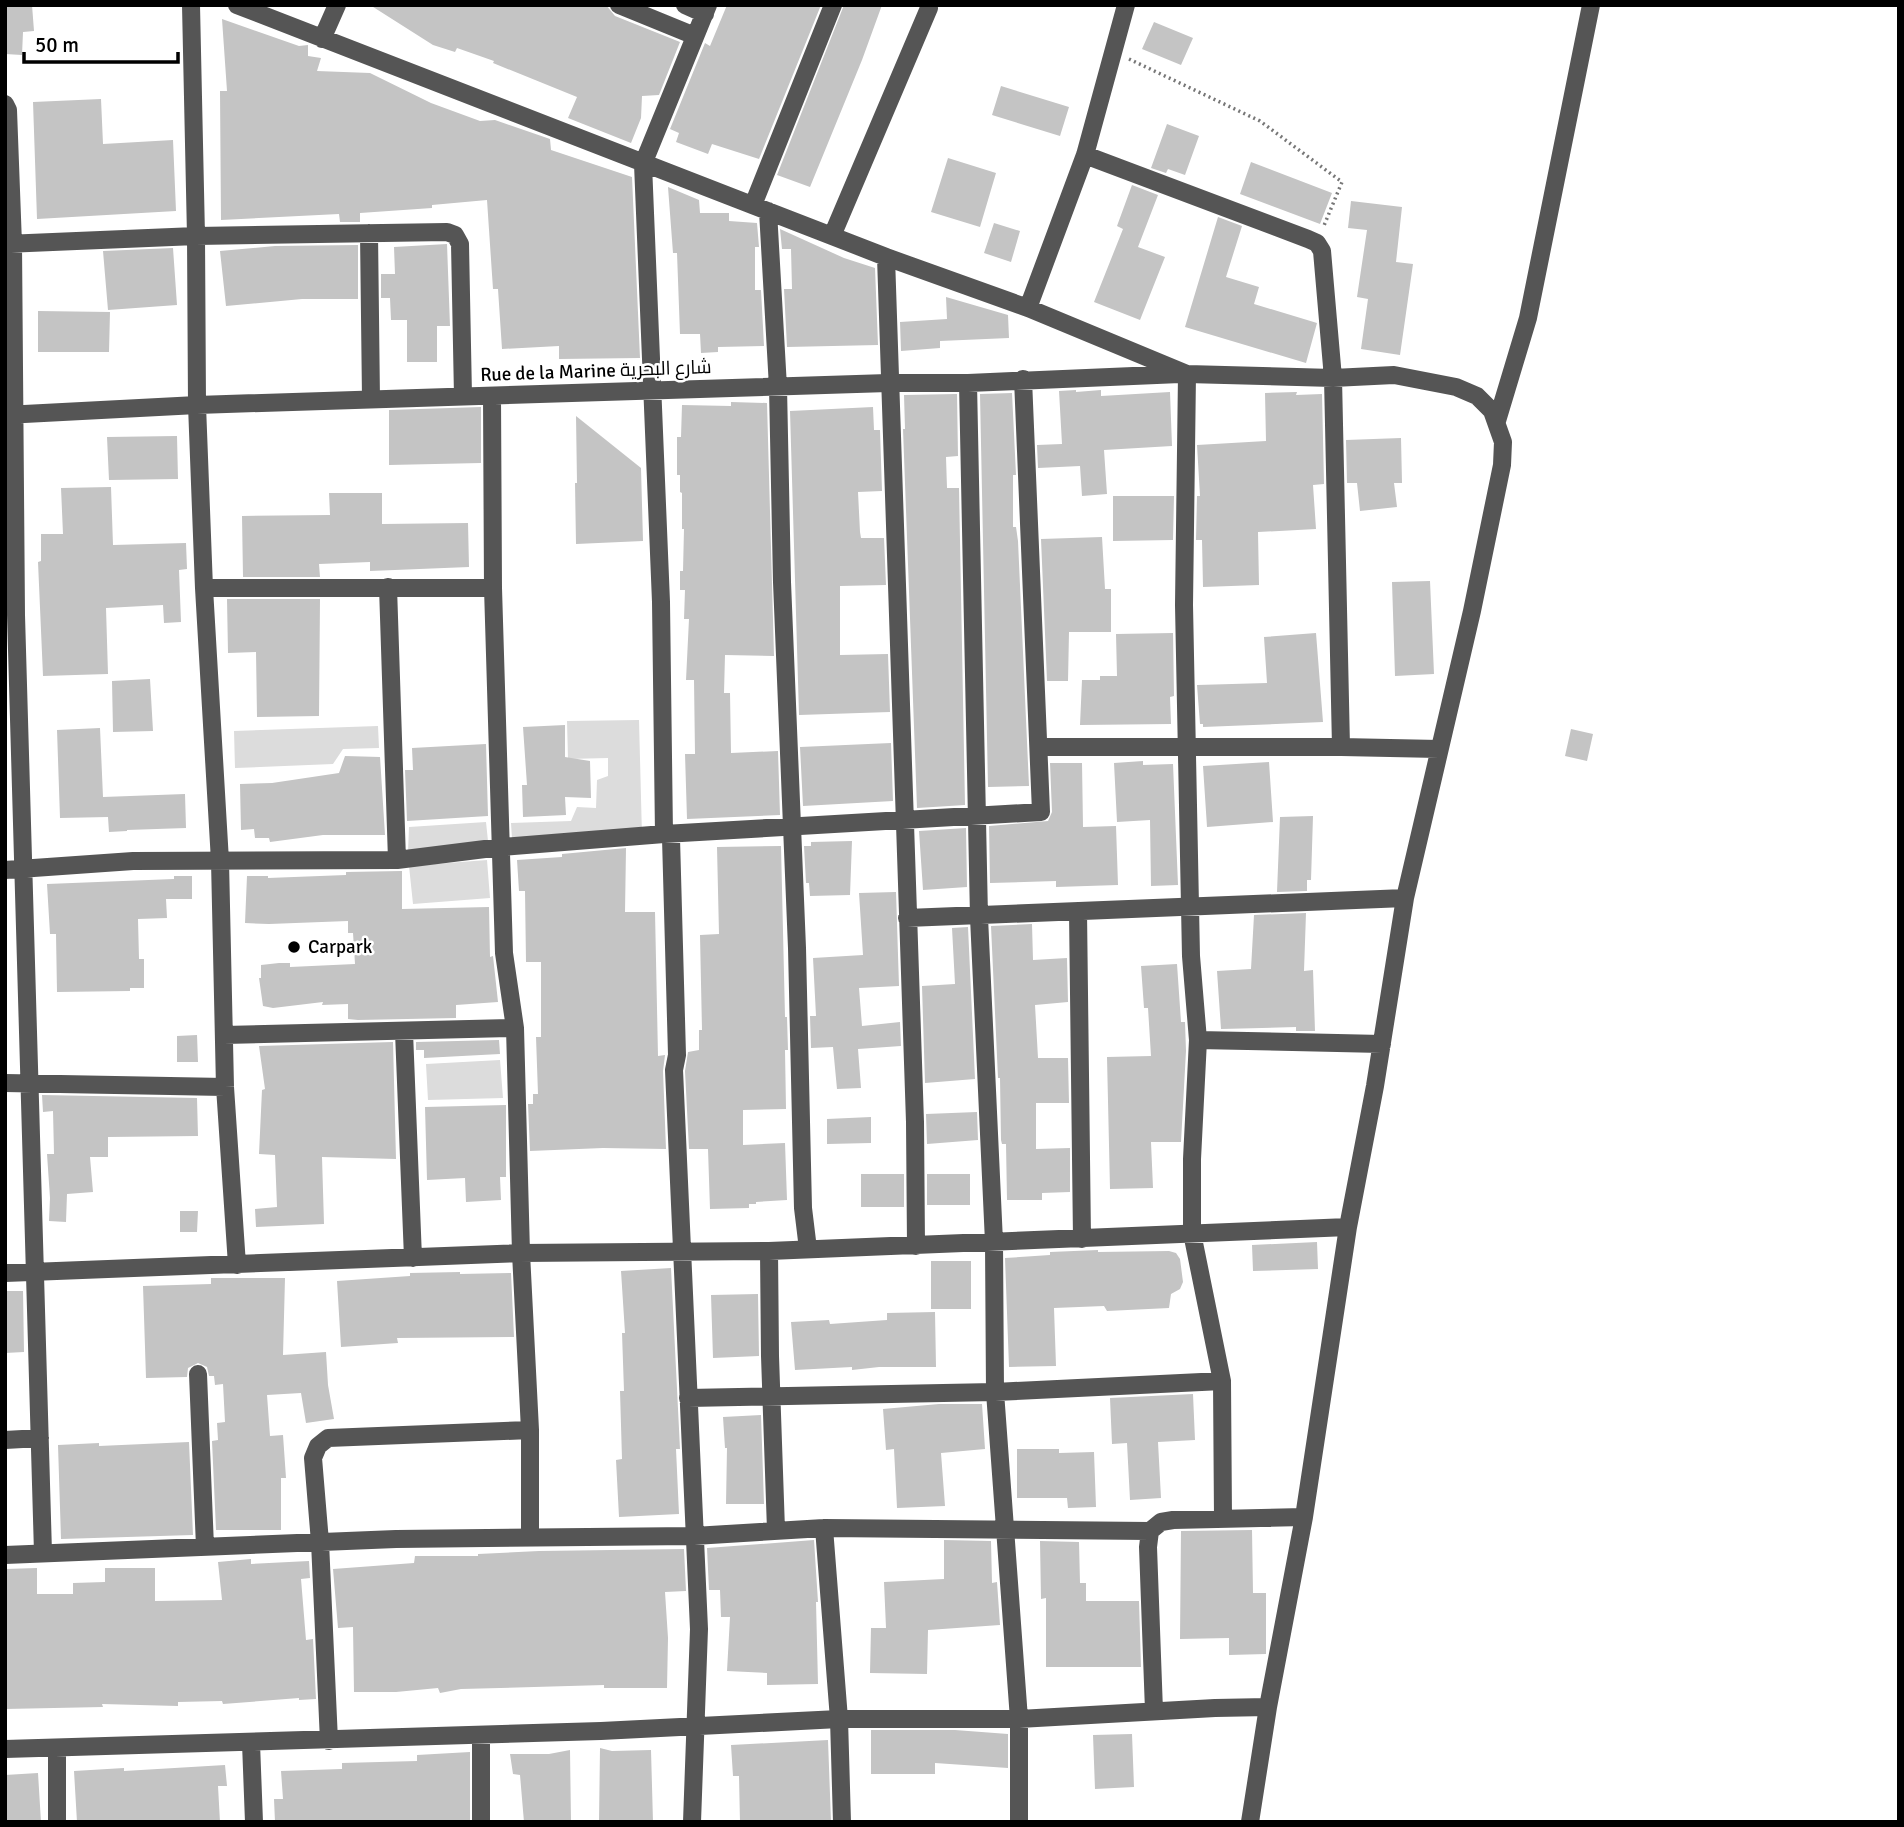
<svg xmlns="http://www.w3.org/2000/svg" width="1904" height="1827" viewBox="0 0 1904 1827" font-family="Signika,Cairo,sans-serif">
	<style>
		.green { fill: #dcdcdc }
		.building { fill: #c4c4c4 }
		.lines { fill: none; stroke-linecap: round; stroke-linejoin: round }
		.path { stroke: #777; stroke-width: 3.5; stroke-dasharray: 2 3.5; stroke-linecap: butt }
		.minor { stroke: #555; stroke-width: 18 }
		.poi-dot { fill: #000; stroke: #fff; stroke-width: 2.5 }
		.labels { text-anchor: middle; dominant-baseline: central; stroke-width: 5; stroke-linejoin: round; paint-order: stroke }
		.street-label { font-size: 19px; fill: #000; stroke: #fff }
		.poi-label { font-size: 19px; fill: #000; stroke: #fff; text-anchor: start }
	</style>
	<rect width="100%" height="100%" fill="#fff"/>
	<path class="green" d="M639,720L642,836L512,839L511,823L571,821L577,807L596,808L597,780L608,776V758L568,759L567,721Z
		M378,726L379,748L343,749L333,764L235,768L234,731Z
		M486,822L488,841L408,852L409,827Z
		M487,860L490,898L413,904L409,866Z
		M500,1060L503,1098L428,1100L426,1064Z"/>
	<path class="building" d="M5,5H32L34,31L23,32L22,55L5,54Z
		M370,5H606L615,16L680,42L659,95L642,96L641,118L631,143L568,118L577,97L493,63L494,61L457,48L455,52L433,45Z
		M727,5H821L759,159L712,144L708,154L676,142L679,133L670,129L705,43L710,46Z
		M844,5H882L862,60L810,187L777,175Z
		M222,19L299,46L308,45V56L321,58L317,71L370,73L431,103L480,121L495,120L550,139L551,150L632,177L640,358L559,359V346L502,349L498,289H493L487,200L432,205V208L360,213V222H340L339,214L221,220L220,91H227Z
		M1154,22L1193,38L1181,65L1142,49Z
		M1001,86L1069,107L1060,136L992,115Z
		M101,99L103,144L173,140L176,211L37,219L33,102Z
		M1167,124L1199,136L1185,175L1168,169L1166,173L1151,168Z
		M948,158L996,173L980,227L931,212Z
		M1251,162L1332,193L1320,224L1240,194Z
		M1132,185L1158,195L1138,247L1165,257L1140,320L1094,302L1123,229L1117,226Z
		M668,187L699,200L700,213H729V221L757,223L759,247H755V290H761L764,346L718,347V352L701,353L700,334H680L677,253H673Z
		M1351,201L1402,207L1396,262L1413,264L1400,355L1361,349L1368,299L1357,297L1367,230L1348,228Z
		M1218,217L1242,226L1226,277L1259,287L1254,304L1317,323L1306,363L1185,327Z
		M994,223L1020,231L1011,262L984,253Z
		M780,229L844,258L875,268L878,345L787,347L784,289H792L791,249H782Z
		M447,244L450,326H437V362H407V320H391L390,298H381V274H395L394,247Z
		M358,245V299H302L226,306L220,251L275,246Z
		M173,248L177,305L108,310L103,251Z
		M946,297L1008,315L1009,338L940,341V348L901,351L900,322L947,319Z
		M38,311L110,312L109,352H38Z
		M1076,390V392L1101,390V396L1170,392L1172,446L1104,450L1107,494L1082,496L1080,466L1038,468L1037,445L1062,444L1059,391Z
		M1297,392L1296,395L1322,394L1324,484L1313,485L1316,529L1258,532L1259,585L1203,587L1202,540H1196L1197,496H1200L1197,445L1266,441L1265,393Z
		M1012,393L1016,475H1013V527H1016L1018,541L1029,786L988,787L980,394Z
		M957,394L958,456L946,457L947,488H959L965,805L917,808L903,429H905L904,395Z
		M731,402L767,403L774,656L725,655L724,693H730L731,753L778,751L780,815L687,819L685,754H695L694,680H686L689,619H684L685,590H680V571H683L684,529H682V493L680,492V475H677V437H681L682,405L731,406Z
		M481,407V463L389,465V410Z
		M873,407L874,430H880L882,491L858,492L860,532L861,538H884L886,585L840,586V655L888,654L890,712L799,715L790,411Z
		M576,416L641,468L643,541L576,544L575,483H577Z
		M177,436L178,479L109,480L107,437Z
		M1401,438L1402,483H1394L1397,507L1360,511L1357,483H1347L1346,440Z
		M111,487L113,545L186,543L187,569L179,570L181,622L164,623L163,605L106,608L108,674L43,676L38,562L41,561V534H63L61,488Z
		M329,493H382V524L468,523L469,567L370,571V562L319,564L320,577H243L242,516L330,515Z
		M1113,496H1174L1173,540L1113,541Z
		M1102,537L1105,589H1111V632H1069L1068,681H1047L1041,539Z
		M1430,581L1434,674L1395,676L1392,582Z
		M227,599H320L319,716L257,717L256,652L228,653Z
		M1173,633L1174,696L1170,697L1171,724L1080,725L1082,680H1100V676H1117L1116,634Z
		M1316,633L1323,722L1203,727V724H1200L1197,685L1267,683L1264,637Z
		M150,679L153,731L113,732L112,681Z
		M565,725V757L590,761L591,798L565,797L566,815L523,817L522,785H527L523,727Z
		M100,728L103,797L185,794L186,828L127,830V831L109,832L108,817L60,818L57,730Z
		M1571,729L1593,734L1587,761L1565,756Z
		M891,743L893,801L803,806L800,747Z
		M486,744L488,816L407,821L405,770H413L412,748Z
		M345,756L380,757L385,835H323L270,842L269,838H255L254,829L241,830L240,784L272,783L339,773Z
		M1143,761V765L1173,764L1178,885L1151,886L1150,820L1117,822L1114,763Z
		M1269,762L1273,822L1207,827L1203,766Z
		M1050,763H1082L1083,827L1116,826L1118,885L1056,887V881L990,883L989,826L1048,821L1052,812Z
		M1313,816L1311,880H1307V891L1277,892L1280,817Z
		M966,828L967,887L923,890L919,831Z
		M852,841L850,895L810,896L809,883H806L804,846H811V842Z
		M781,846L785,1017H787L788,1050H785L786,1109L743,1110V1145L785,1143L787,1200L756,1202V1204H749V1208L710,1209L708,1149H689L685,1071L688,1052L699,1050V1030H702L700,935L719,934L717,847Z
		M626,848L625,912H655L658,1056L665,1055L663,1071L666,1149L603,1148L530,1151L528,1104H533V1094H538L536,1037H541V962H526L525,891H519L517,860L562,857V854Z
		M402,871V909L489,907L490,957L493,956L498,1002L456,1005V1018L358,1020L348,1019V1004L322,1005L323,1002L273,1008L263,1006L259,978H261V965L279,963H290V967L355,964L353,933H348V921L269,924L245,923L247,876H268V878L346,875V872Z
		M174,876H192V899H166L167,918L138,919L139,959H144V988H130V991L57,992L56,934H50L47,884L174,879Z
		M896,892L899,986L859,988L862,1026L900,1022L901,1046L858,1049L861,1088L837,1089L833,1047L811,1048L810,1016H816L813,958L863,955L859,893Z
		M1306,913L1304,971L1313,970L1315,1031H1296V1027L1221,1029L1217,971L1251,969L1254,915Z
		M1032,924L1033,960L1067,958L1068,1002L1035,1005L1038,1058H1068L1069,1103H1036V1149L1070,1148V1192L1042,1193V1200H1007L1006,1144H1002L1001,1140L1000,1078H998L991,926Z
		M968,927L975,1079L925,1083L922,986L955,984L952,928Z
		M1177,964L1181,1022H1185L1186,1051L1181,1142H1151L1153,1188L1110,1189L1107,1057L1151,1056L1148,1008H1144L1141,966Z
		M197,1035L198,1062H177V1036Z
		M499,1040L500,1054L424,1058V1050H416V1042Z
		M393,1042L396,1159L322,1157L324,1224L256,1227L255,1209L277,1207L275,1155L259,1154L262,1090L265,1089L259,1046Z
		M42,1095L197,1098L198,1136L108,1137V1157H90L93,1192L67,1194L66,1222L49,1221L50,1198L47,1154H54L53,1111L43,1112Z
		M506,1105V1177H500L501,1200L466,1202L465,1178L427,1180L425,1107Z
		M977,1112L978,1140L927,1144L926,1114Z
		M871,1117V1143L827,1144V1119Z
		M861,1174H904V1207H861Z
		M927,1174H970V1205H927Z
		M180,1211H198L197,1232H180Z
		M1317,1242L1318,1269L1253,1271L1252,1245Z
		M1098,1250V1252L1169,1251L1176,1253L1180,1259L1183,1282L1180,1289L1171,1294L1169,1308L1107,1311L1104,1306L1054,1308L1056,1366L1009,1367L1005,1258L1050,1255V1252Z
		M931,1261H971V1309H931Z
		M671,1268L680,1449H676L679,1514L619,1517L616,1460L622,1459L620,1391H624L622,1333H625L621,1271Z
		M460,1272V1274L511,1273L514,1337L397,1338L398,1343L341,1347L337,1281L410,1276V1273Z
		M211,1278H285L283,1355L326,1352L328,1385L334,1419L306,1423L301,1393L267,1395L270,1436L283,1435L286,1478H281V1530H216L212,1441L218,1440L217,1423L225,1422L223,1384L215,1385L214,1376H209L207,1367L198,1363L188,1368L187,1377L146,1378L143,1286L211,1284Z
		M5,1291H23L24,1352L5,1353Z
		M758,1294L759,1356L713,1358L711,1295Z
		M935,1312L936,1367H879L852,1370V1367L795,1370L791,1322L829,1320L830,1324L887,1320V1313Z
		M1193,1394L1195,1440L1158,1442L1161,1498L1130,1500L1127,1443L1112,1444L1110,1398Z
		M939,1404H982L985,1449L941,1453L945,1506L897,1508L894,1449L886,1450L883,1409Z
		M761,1415L764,1504H726L727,1448H725L723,1417Z
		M189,1442L193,1535L61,1539L58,1445L99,1443V1446Z
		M1017,1449H1059V1453L1094,1452L1096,1507L1068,1508L1067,1498H1017Z
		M1252,1530L1253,1593H1266V1654L1229,1655V1638L1180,1639L1181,1531Z
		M814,1540L818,1602H816L818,1684L767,1685V1673L727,1671L730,1617H721L720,1590H709L707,1548Z
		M944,1540L991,1541L992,1583L997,1582L1000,1625L928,1630L927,1674L870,1673L871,1628H886L884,1582L944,1579Z
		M1040,1541L1079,1542L1080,1583H1086V1601H1139L1141,1667H1046V1598L1041,1599Z
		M684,1549L686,1591L665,1592L668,1638L667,1688H604V1685L461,1689L440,1693L438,1688L396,1692H354L353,1627L338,1628L333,1569L414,1563L415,1556H478V1554L539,1551Z
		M251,1559V1564L309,1561L310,1578L301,1579L306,1640L313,1639L316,1699L299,1700V1698L223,1704L222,1701L178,1702V1706L102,1704L103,1707L5,1709V1569L37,1568V1594H73V1583L105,1582V1568H155V1601L222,1600L218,1562Z
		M871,1730H955L1008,1734V1768L935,1763V1774H871Z
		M1132,1734L1134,1787L1095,1789L1093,1735Z
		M828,1740L831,1822H740L739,1776H733L731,1745Z
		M600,1748L612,1751L651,1750L653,1822H599Z
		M570,1750L571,1822H524L520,1775L513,1774L510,1754H549Z
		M470,1752V1822H275L274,1799H283L281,1771L342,1769V1763L417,1761V1755Z
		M225,1765L227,1786H218L220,1822H77L74,1771L124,1768V1771Z
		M38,1773L41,1822H5V1775Z"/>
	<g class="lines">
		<path class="path" d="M1129,59L1260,121L1342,182L1323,228"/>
		<path class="minor" d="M191,5L196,236L197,405L204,588L220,861L225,1087L237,1265
			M237,5L886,257L1028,308L1187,374L1333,378L1394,375L1456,387L1477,396L1492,411L1503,442L1502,465L1472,611L1405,898L1375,1086L1348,1227L1304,1517L1268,1707L1250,1822
			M619,5L695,36
			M685,5L705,14
			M322,39L337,5
			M5,104L8,110L13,244L16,615L43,1553
			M1085,155L1308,239L1317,243L1322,251L1333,378L1341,747
			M753,205L833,5
			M768,211L778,387L782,582L797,948L803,1208L808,1249
			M369,233L371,399
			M832,236L929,8
			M5,244L196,236L447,232L455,235L460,244L463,396
			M886,257L915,1122L916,1246
			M1028,308L1085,155L1126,5
			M1187,374L1184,605L1191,956L1198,1040L1192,1159V1233L1222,1381L1223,1519
			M968,383L979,917L994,1242L995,1392L1019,1719V1822
			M492,396L493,588L504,953L515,1028L521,1253L530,1430V1537
			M5,415L197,405L888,383H968L1180,374
			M1497,421L1528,318L1591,5
			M388,587L397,860
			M204,588H493
			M1039,747H1341L1439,749
			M5,870L133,861L397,860L501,847L664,834L1041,812L1023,379
			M1078,911L1082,1239
			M907,918L1405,898
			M404,1032L413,1258
			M224,1035L515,1028
			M1198,1040L1382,1044
			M5,1083L225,1087
			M769,1251L770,1356L776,1530
			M5,1273L521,1253L769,1251L1348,1227
			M198,1374L205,1547
			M688,1398L995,1392L1222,1381
			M5,1440L40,1438
			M824,1528L839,1719L842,1822
			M5,1555L396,1539L694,1536L824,1528L1150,1531
			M1154,1711L1148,1547L1150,1531L1161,1522L1173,1520L1304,1517
			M481,1735V1822
			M329,1741L320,1542L313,1458L318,1446L328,1438L530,1430
			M251,1743L254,1822
			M57,1748V1822
			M5,1749L601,1731L839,1719H1019L1215,1708L1268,1707
			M692,1822L699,1629L674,1070L677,1055L671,838L664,834L661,602L643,164L708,5"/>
	</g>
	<circle class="poi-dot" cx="294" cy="947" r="7"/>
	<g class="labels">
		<g class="street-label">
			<text transform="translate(596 371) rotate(-2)">Rue de la Marine شارع البحرية</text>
		</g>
		<g class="poi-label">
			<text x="308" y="947">Carpark</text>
		</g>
	</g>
	<rect width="1904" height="1827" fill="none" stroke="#000000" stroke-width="14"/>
	<path d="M24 52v10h154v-10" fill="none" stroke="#000000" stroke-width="3.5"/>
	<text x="35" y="52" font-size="21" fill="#000000" stroke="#ffffff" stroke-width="5" paint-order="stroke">50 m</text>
</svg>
